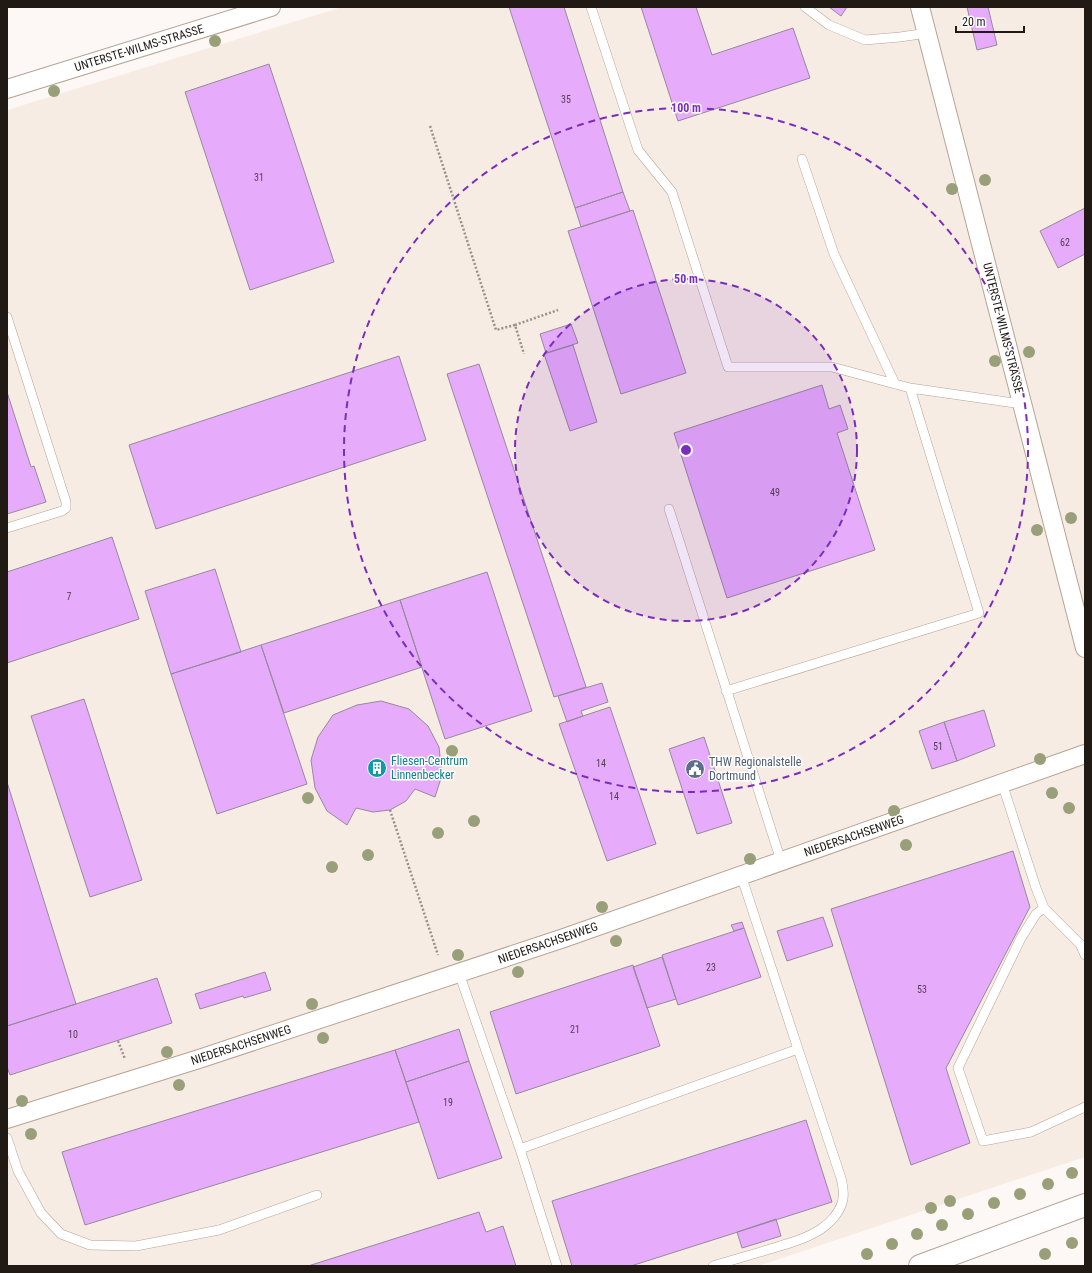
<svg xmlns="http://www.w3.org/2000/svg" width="1092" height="1273" viewBox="0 0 1092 1273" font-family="'Roboto Condensed',sans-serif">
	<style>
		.built { fill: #f7ece3 }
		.building { fill: #e6acfb; stroke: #96899c }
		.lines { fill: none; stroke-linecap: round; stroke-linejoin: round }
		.lane-casing { stroke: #b6a394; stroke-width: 10 }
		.street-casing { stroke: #b6a394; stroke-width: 20 }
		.secondary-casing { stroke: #b6a394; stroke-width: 24 }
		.path { stroke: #97918d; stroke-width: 2.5; stroke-dasharray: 2 2; stroke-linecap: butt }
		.lane { stroke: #fff; stroke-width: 9 }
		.street { stroke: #fff; stroke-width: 18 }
		.secondary { stroke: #fff; stroke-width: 22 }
		.tree { fill: #999f79 }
		.ring { fill: none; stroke: #7b2cbf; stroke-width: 2; stroke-dasharray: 7 5 }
		.labels { text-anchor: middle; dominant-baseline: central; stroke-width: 3; stroke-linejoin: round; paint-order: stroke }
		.number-label { font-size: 10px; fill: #523e4e }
		.street-label { font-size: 12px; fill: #211a14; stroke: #fff }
		.culture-label { font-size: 12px; fill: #0d838f; stroke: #fff; text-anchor: start }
		.service-label { font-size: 12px; fill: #4e5e75; stroke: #fff; text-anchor: start }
		.centre { fill: #7b2cbf; stroke: #fff; stroke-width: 2 }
		.ring-label { font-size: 12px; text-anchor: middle; font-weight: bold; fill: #7b2cbf; stroke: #fff; stroke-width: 3; stroke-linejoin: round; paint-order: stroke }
	</style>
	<rect width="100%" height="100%" fill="#fdf8f5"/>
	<path class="built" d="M342,7H1085V1157L758,1266H7V110Z"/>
	<path class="building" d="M509,7H564L623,192L575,208Z
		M641,7H696L712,55L793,28L810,78L678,121Z
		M829,7H847L841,16Z
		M967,7H988L997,45L977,50Z
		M269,64L334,262L250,290L185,92Z
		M623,192L630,211L581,227L575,208Z
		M1085,208V254L1058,268L1040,231Z
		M633,210L686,373L621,394L568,231Z
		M571,324L578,343L546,353L540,334Z
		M573,345L597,422L570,431L544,354Z
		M399,356L426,440L156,529L129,445Z
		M479,364L586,687L554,697L447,374Z
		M822,385L829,409L840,405L848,429L837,433L875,550L727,598L674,433Z
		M7,392L31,467L34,466L46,502L7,514Z
		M112,537L139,619L7,663V572Z
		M215,569L241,652L171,674L145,591Z
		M487,572L532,711L445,739L400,600Z
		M400,600L422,667L284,713L261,645Z
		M261,645L307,784L217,814L171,674Z
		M602,683L608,702L581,711L583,716L567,722L558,696Z
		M84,699L142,880L90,897L31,716Z
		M381,701L409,709L428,726L439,747L442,775L435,797L415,789L406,801L390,810L373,812L356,808L347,825L327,811L315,788L311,760L318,737L333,715L357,705Z
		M610,707L656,844L607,861L559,724Z
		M984,710L995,746L957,761L944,722Z
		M944,722L957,761L932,769L919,731Z
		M704,737L732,823L697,834L669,749Z
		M7,782L76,1004L7,1026Z
		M1013,851L1030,907L946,1068L970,1143L911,1165L831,909Z
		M823,917L833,946L787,961L777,931Z
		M742,922L744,928L734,931L731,925Z
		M744,928L761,977L678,1005L662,955Z
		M662,957L676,999L647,1008L633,967Z
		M633,965L660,1046L516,1094L490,1012Z
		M265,972L271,990L244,998L243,996L200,1009L195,994Z
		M157,978L172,1023L10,1075L7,1067V1026Z
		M459,1029L469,1061L406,1082L395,1050Z
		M395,1050L419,1122L85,1225L62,1152Z
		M469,1061L502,1158L438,1179L406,1082Z
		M806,1120L832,1202L631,1266H572L552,1201Z
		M479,1212L486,1232L503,1226L516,1266H308Z
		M776,1219L781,1236L742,1248L737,1232Z"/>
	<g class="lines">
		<g class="lane-casing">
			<path id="lane" d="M591,7L638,150L672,192L728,367H832L910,388L1022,404
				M805,7L829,25L865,40L900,37L927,33
				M802,159L834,254L895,384
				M7,317L66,502V508L62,511L7,528
				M669,509L781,861
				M726,691L979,613L910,388
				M1002,783L1036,888L1044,908L1080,944L1085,955
				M1044,908L1036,914L1021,938L958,1068L983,1141L1031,1132L1085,1107
				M459,973L520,1149L557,1266
				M7,1138L18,1171L41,1213L61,1234L90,1245L136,1246L219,1230L317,1195
				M520,1149L798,1049
				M713,1266C732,1260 751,1255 770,1249C787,1244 806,1239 821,1229C830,1223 839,1213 842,1203C845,1195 843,1186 841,1178L798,1049L741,875"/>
		</g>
		<g class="street-casing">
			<path id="street" d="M920,7L1085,648
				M7,89L271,7
				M7,1119L199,1059L564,938L1085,754"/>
		</g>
		<g class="secondary-casing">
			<path id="secondary" d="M920,1266L1085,1205"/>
		</g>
		<path class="path" d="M430,126L496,330L515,325L524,354
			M515,325L558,310
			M390,810L438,955
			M118,1041L125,1059"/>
		<use href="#lane" class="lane"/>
		<use href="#street" class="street"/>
		<use href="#secondary" class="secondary"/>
	</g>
	<g class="tree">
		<circle cx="215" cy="41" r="6"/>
		<circle cx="54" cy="91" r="6"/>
		<circle cx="985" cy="180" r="6"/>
		<circle cx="952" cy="189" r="6"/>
		<circle cx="1029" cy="352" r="6"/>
		<circle cx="995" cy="361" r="6"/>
		<circle cx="1071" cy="518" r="6"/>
		<circle cx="1037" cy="530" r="6"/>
		<circle cx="452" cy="751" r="6"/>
		<circle cx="1040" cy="759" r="6"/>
		<circle cx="1052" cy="793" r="6"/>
		<circle cx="308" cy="798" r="6"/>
		<circle cx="1069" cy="808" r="6"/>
		<circle cx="894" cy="811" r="6"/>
		<circle cx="474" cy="821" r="6"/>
		<circle cx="438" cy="833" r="6"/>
		<circle cx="906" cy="845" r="6"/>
		<circle cx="368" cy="855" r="6"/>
		<circle cx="750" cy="859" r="6"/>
		<circle cx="332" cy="867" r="6"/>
		<circle cx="602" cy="907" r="6"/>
		<circle cx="616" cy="941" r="6"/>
		<circle cx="458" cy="955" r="6"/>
		<circle cx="518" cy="972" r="6"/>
		<circle cx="312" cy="1004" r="6"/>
		<circle cx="323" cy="1038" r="6"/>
		<circle cx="167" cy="1052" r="6"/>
		<circle cx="179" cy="1085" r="6"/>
		<circle cx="22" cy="1101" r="6"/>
		<circle cx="31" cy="1134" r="6"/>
		<circle cx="1072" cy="1173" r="6"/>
		<circle cx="1048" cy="1184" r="6"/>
		<circle cx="1020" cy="1194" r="6"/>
		<circle cx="950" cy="1201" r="6"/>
		<circle cx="994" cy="1203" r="6"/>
		<circle cx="931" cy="1208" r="6"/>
		<circle cx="968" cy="1214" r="6"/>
		<circle cx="942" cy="1225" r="6"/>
		<circle cx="917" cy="1234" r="6"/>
		<circle cx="1072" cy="1243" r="6"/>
		<circle cx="892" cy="1244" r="6"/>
		<circle cx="867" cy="1254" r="6"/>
		<circle cx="1045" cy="1254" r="6"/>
	</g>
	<circle cx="686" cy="450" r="171" fill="#7b2cbf" fill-opacity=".12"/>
	<g class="ring">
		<circle cx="686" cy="450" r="171"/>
		<circle cx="686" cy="450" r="342"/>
	</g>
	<defs>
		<g id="building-disc" transform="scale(1)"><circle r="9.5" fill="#0f9aa8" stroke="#fff"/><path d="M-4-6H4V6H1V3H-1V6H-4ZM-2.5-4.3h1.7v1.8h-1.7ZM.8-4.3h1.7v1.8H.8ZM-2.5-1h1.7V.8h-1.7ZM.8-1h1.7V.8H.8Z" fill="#fff"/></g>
		<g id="civic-disc" transform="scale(1)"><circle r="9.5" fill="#5c6f8a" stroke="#fff"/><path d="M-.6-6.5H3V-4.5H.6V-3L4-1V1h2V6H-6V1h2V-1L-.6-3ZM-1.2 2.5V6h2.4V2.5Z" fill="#fff"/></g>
	</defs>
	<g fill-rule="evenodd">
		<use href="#building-disc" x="377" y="768"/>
		<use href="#civic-disc" x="695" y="769"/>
	</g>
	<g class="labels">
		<g class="number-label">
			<text x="566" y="99">35</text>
			<text x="259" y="177">31</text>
			<text x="1065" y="242">62</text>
			<text x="775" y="492">49</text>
			<text x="69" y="596">7</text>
			<text x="938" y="746">51</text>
			<text x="601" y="763">14</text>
			<text x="614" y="796">14</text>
			<text x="711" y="967">23</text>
			<text x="922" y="989">53</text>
			<text x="575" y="1029">21</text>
			<text x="73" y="1034">10</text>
			<text x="448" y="1102">19</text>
		</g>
		<g class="street-label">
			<text transform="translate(139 48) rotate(-17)">UNTERSTE-WILMS-STRASSE</text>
			<text transform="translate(1003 328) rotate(76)">UNTERSTE-WILMS-STRASSE</text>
			<text transform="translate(854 836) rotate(-19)">NIEDERSACHSENWEG</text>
			<text transform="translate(548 943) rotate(-19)">NIEDERSACHSENWEG</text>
			<text transform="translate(241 1045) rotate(-18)">NIEDERSACHSENWEG</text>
		</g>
		<g class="culture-label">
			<text x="391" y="761">Fliesen-Centrum<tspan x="391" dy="14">Linnenbecker</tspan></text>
		</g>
		<g class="service-label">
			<text x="709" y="762">THW Regionalstelle<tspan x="709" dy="14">Dortmund</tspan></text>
		</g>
	</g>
	<circle cx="686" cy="450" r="6" class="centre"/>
	<g class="ring-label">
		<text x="686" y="112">100 m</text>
		<text x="686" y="283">50 m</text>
	</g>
	<rect width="1092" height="1273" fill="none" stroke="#211a14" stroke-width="16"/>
	<path d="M956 26v6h68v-6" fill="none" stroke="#211a14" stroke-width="2"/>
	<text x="962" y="26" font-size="12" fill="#211a14" stroke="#ffffff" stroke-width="3" paint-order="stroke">20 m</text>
</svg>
